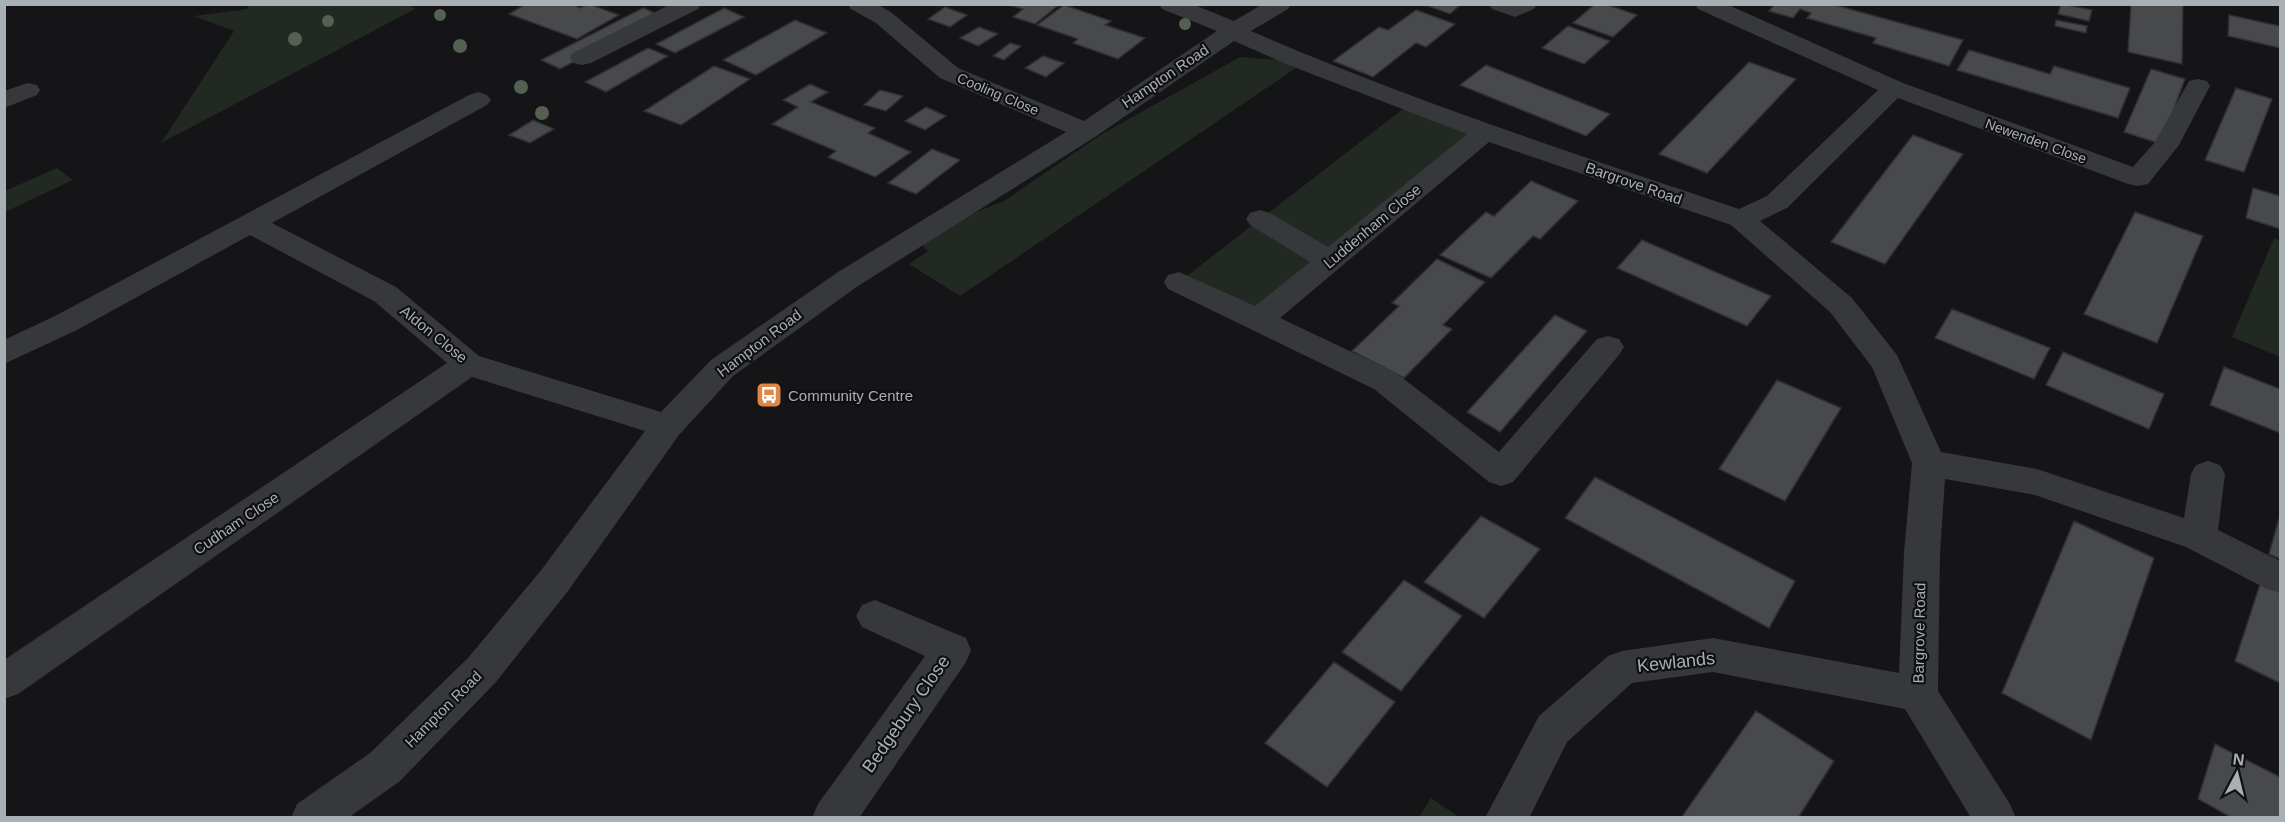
<svg xmlns="http://www.w3.org/2000/svg" width="2285" height="822" viewBox="0 0 2285 822" font-family="Arial,sans-serif">
	<style>
		.green { fill: #222822 }
		.building { fill: #47494b; stroke: #2f3032; stroke-width: 1.5 }
		.lines { fill: none; stroke-linecap: round; stroke-linejoin: round }
		.minor { fill: #36383b; fill-rule: evenodd }
		.tree { fill: #546051 }
		.labels { text-anchor: middle; dominant-baseline: central; stroke-width: 4.5; stroke-linejoin: round; paint-order: stroke }
		.far-street-label { font-size: 14px; fill: #a8afb5; stroke: #101012 }
		.street-label { font-size: 15px; fill: #a8afb5; stroke: #101012 }
		.poi-label { font-size: 15px; fill: #a8afb5; stroke: #101012; text-anchor: start }
		.near-street-label { font-size: 18px; fill: #a8afb5; stroke: #101012 }
	</style>
	<rect width="100%" height="100%" fill="#151517"/>
	<path class="green" d="M250,5L407,4L415,9L161,143L234,31L194,16L247,9Z
		M1240,57L1279,60L1296,68L960,296L909,264L928,251L913,237L1004,201L1102,134Z
		M1412,102L1485,132L1258,320L1179,282Z
		M57,168L73,180L5,212V191Z
		M2274,238L2280,241V357L2232,337Z
		M1431,798L1459,817H1419Z"/>
	<path class="building" d="M526,4H572L580,8L589,4L619,15L577,39L509,14Z
		M1006,4H1060L1035,24L1013,17L1023,9Z
		M1423,4H1461L1450,14Z
		M1595,4H1605L1637,15L1613,37L1573,23Z
		M1775,4H1831L1963,40L1949,66L1873,43L1876,38L1807,18L1811,13L1800,9L1793,18L1769,11Z
		M2061,4L2092,10L2089,21L2058,14Z
		M2131,4H2183L2182,64L2128,52Z
		M1064,5L1111,21L1105,25L1145,38L1118,59L1073,43L1078,39L1037,25Z
		M945,7L967,15L950,27L928,19Z
		M643,8L662,16L560,69L541,60Z
		M724,8L744,17L675,53L656,44Z
		M1416,10L1455,24L1426,47L1416,43L1373,77L1333,61L1379,27L1388,30Z
		M2229,15L2280,26V48L2228,36Z
		M795,20L827,33L756,75L723,60Z
		M2056,20L2087,26L2086,33L2055,26Z
		M1568,26L1610,41L1584,64L1542,48Z
		M979,27L998,34L978,46L960,38Z
		M1010,43L1021,46L1004,60L993,56Z
		M648,48L668,56L606,92L585,82Z
		M1969,50L2050,74L2054,66L2130,88L2118,118L1957,70Z
		M1043,56L1064,63L1046,77L1025,68Z
		M1749,62L1796,79L1707,173L1659,154Z
		M1486,65L1610,114L1586,136L1460,85Z
		M714,66L750,79L681,125L644,111Z
		M2151,69L2185,79L2161,144L2124,132Z
		M810,84L828,92L811,102L875,128L868,133L911,152L875,177L828,157L836,151L772,124L798,107L783,100Z
		M2236,88L2272,99L2244,172L2205,160Z
		M880,90L903,96L886,111L864,105Z
		M926,107L946,116L925,130L905,121Z
		M533,120L554,129L530,143L509,135Z
		M1913,135L1963,154L1885,264L1831,242Z
		M932,149L960,160L916,194L888,183Z
		M1531,181L1578,201L1540,239L1533,236L1491,278L1440,255L1486,212L1494,216Z
		M2253,188L2280,196V229L2246,218Z
		M2135,212L2203,236L2157,343L2084,314Z
		M1642,240L1771,296L1747,326L1617,268Z
		M1437,259L1485,282L1443,325L1452,329L1404,378L1352,351L1399,306L1392,303Z
		M1952,309L2050,348L2034,379L1935,338Z
		M1555,315L1587,331L1500,432L1467,412Z
		M2063,352L2164,394L2149,429L2046,385Z
		M2224,367L2280,389V433L2210,405Z
		M1777,380L1841,408L1785,501L1719,469Z
		M1595,477L1795,581L1769,628L1565,518Z
		M2280,515V559L2269,554Z
		M1481,516L1540,549L1484,618L1424,582Z
		M2074,521L2154,558L2091,740L2002,693Z
		M2262,578L2280,586V683L2235,661Z
		M1404,580L1462,616L1401,691L1342,652Z
		M1334,662L1395,702L1327,787L1265,743Z
		M1756,711L1834,761L1798,818H1681Z
		M2215,744L2280,777V818H2232L2198,799Z"/>
	<g class="lines">
		<path class="minor" d="M671,4H701L698,9L591,63L582,65L573,63L570,58L573,53Z
			M848,4H877L892,13L958,68L1084,121L1217,31L1162,9L1159,4H1192L1234,21L1263,4H1291L1288,9L1251,31C1410,100 1575,154 1739,209L1767,196L1878,90L1698,9L1695,4H1726L1903,83L2133,167L2155,142L2189,81L2198,79L2207,81L2210,86L2179,145L2148,184L2138,186L2128,184L1898,98L1787,208L1760,221L1852,298L1897,355L1941,452L2037,469L2184,518L2191,474L2196,465L2208,461L2220,465L2225,474L2218,530L2280,561V593L2267,589L2186,547L2035,495L1945,479L1940,553L1938,691L2010,804L2016,818H1971L1905,709L1713,672L1632,683L1567,742L1529,818H1485L1539,716L1608,656L1622,651L1713,638L1899,673L1904,553L1912,463L1872,367L1830,312L1731,225L1489,142L1280,318L1396,373L1499,452L1597,339L1608,336L1619,339L1624,347L1619,355L1513,482L1501,486L1489,482L1374,389L1168,289L1164,282L1168,275L1179,272L1255,306L1310,262L1250,225L1246,219L1250,213L1260,210L1270,213L1328,247L1467,134L1286,64L1234,41L1095,137L858,286L733,376L679,435L568,591L496,682L400,781L348,818H291L297,804L370,753L468,658L542,569L645,431L472,377L18,694L4,699V660L447,363L374,301L250,235L77,330L4,364V340L55,316L469,95L478,92L487,95L491,100L487,105L272,223L396,287L479,356L661,412L711,360L838,272L1066,132L940,78L876,23L851,9Z
			M1489,4H1537L1534,9L1515,17L1492,9Z
			M28,83L37,85L40,90L37,95L4,108V91Z
			M875,600L966,638L971,650L966,662L859,818H812L818,804L925,656L862,627L856,616L862,605Z"/>
	</g>
	<g class="tree">
		<circle cx="440" cy="15" r="6"/>
		<circle cx="328" cy="21" r="6"/>
		<circle cx="1185" cy="24" r="6"/>
		<circle cx="295" cy="39" r="7"/>
		<circle cx="460" cy="46" r="7"/>
		<circle cx="521" cy="87" r="7"/>
		<circle cx="542" cy="113" r="7"/>
	</g>
	<defs>
		<g id="bus-square" transform="scale(1.35)"><rect x="-9" y="-9" width="18" height="18" rx="4" fill="#de8646" stroke="#101012"/><path d="M-5-6H5V4H4V6H2V4H-2V6H-4V4H-5ZM-3.5-4V0h7V-4ZM-3.5 1.2v1.5H-2V1.2ZM2 1.2v1.5H3.5V1.2Z" fill="#fff"/></g>
	</defs>
	<g fill-rule="evenodd">
		<use href="#bus-square" x="769" y="395"/>
	</g>
	<g class="labels">
		<g class="far-street-label">
			<text transform="translate(998 94) rotate(23)">Cooling Close</text>
			<text transform="translate(2036 141) rotate(20)">Newenden Close</text>
		</g>
		<g class="street-label">
			<text transform="translate(1165 76) rotate(-34)">Hampton Road</text>
			<text transform="translate(1634 183) rotate(19)">Bargrove Road</text>
			<text transform="translate(1372 226) rotate(-40)">Luddenham Close</text>
			<text transform="translate(434 334) rotate(39)">Aldon Close</text>
			<text transform="translate(759 343) rotate(-37)">Hampton Road</text>
			<text transform="translate(236 523) rotate(-34)">Cudham Close</text>
			<text transform="translate(1919 633) rotate(-89)">Bargrove Road</text>
			<text transform="translate(443 709) rotate(-45)">Hampton Road</text>
		</g>
		<g class="poi-label">
			<text x="788" y="395">Community Centre</text>
		</g>
		<g class="near-street-label">
			<text transform="translate(1676 662) rotate(-6)">Kewlands</text>
			<text transform="translate(906 714) rotate(-55)">Bedgebury Close</text>
		</g>
	</g>
	<rect width="2285" height="822" fill="none" stroke="#a8afb5" stroke-width="12"/>
	<g transform="translate(2237 774) rotate(7)" stroke="#101012" stroke-width="4.5" paint-order="stroke">
	<path d="M0-4.5L10 22L0 15L-10 22Z" fill="#a8afb5"/>
	<text y="-9" font-size="16" font-weight="bold" text-anchor="middle" fill="#a8afb5">N</text>
	</g>
</svg>
